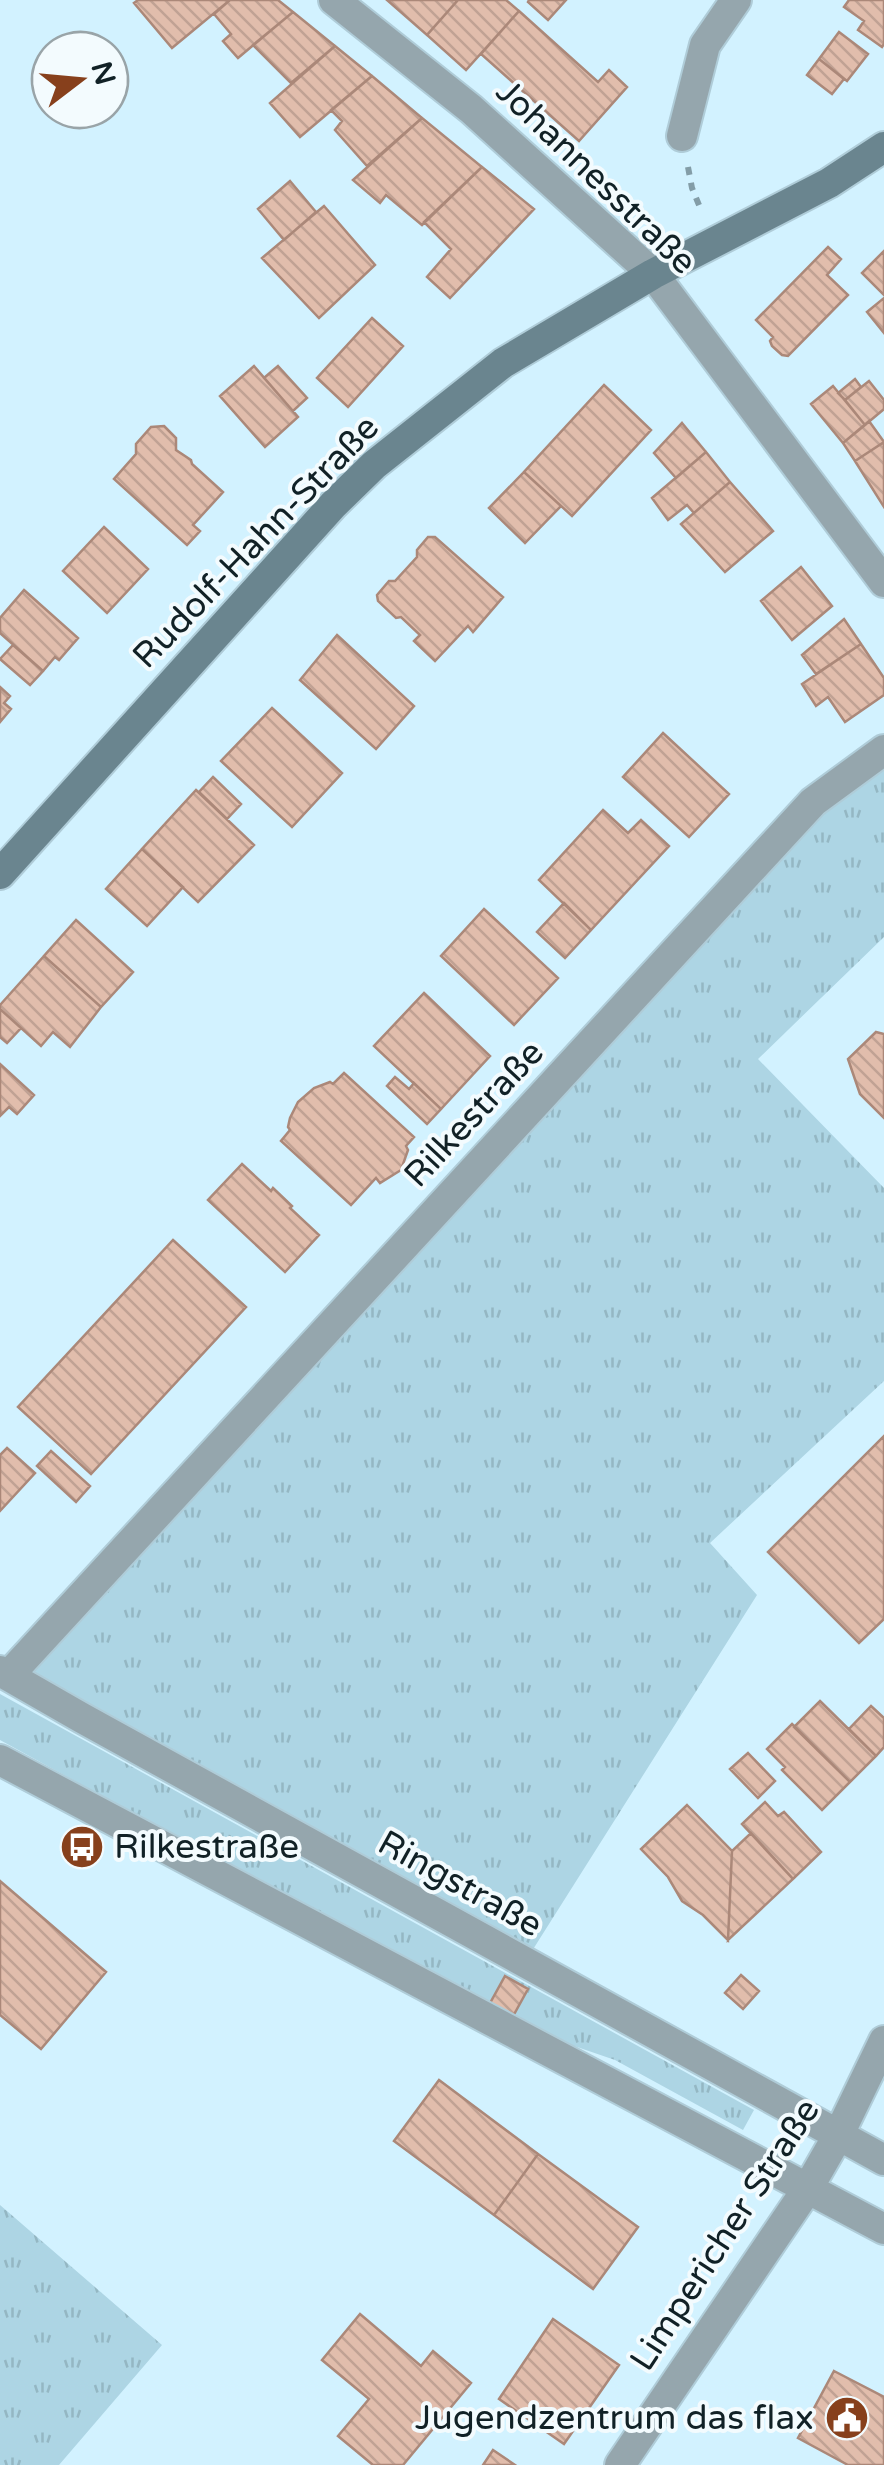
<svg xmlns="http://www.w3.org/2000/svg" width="884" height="2465" viewBox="0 0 884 2465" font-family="'Varela Round',sans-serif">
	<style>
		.grass { fill: url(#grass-tufts) }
		.building { fill: url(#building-back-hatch); stroke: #ab8879; stroke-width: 2.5 }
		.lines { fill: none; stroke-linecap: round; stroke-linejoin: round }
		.street-casing { stroke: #afccd8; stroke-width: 34 }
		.secondary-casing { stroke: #afccd8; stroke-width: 34 }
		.path { stroke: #839da7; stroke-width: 6; stroke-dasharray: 8 8; stroke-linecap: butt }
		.street { stroke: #95a6ad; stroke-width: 30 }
		.secondary { stroke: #6a858f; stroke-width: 30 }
		.labels { text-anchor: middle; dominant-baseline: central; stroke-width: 8; stroke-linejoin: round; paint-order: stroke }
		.street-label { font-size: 35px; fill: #112126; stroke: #f3fbfe }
		.poi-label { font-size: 35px; fill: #112126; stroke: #f3fbfe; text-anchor: start }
	</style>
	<defs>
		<pattern id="grass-tufts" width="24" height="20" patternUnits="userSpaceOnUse" patternTransform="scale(2.5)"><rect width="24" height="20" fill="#add5e4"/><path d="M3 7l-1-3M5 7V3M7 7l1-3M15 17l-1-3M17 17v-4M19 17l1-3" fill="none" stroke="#94b7c3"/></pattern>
		<pattern id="building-back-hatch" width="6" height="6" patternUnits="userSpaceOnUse" patternTransform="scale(2.5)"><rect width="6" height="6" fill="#e1bdac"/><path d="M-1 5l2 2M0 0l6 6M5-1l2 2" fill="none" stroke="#c0a294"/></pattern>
	</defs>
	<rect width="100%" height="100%" fill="#d2f2ff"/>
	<path class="grass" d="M884,750V937L758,1059L884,1188V1381L710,1543L757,1595L525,1962L9,1675L813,802Z
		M0,1694L754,2110L743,2130L615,2060L510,2024L248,1876L0,1740Z
		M0,2205L162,2345L59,2465H0Z"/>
	<path class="building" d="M138,0H230L172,48L134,3Z
		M230,0H278L293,12L238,58L223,41L231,34L214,14Z
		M387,0H458L427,35Z
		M458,0H506L519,11L466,70L427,35Z
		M529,0H566L548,20L528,2Z
		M849,0H884V44L882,47L858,30L864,21L844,7Z
		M519,11L598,82L609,70L627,87L579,141L481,54Z
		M293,12L335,46L291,83L253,45Z
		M839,32L868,54L847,81L819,59Z
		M335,46L372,76L300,137L270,103Z
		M819,59L844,79L832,94L807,75Z
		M372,76L422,118L367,166L335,130L342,121L331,110Z
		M422,118L482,167L422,225L386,195L380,203L353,180Z
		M482,167L534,209L450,298L427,277L451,249L424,222Z
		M290,181L316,212L284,240L258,209Z
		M324,206L375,265L319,318L262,258Z
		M828,247L841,259L827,275L848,295L788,356L782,355L772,346L770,341L773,337L756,320Z
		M884,251V295L862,273Z
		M884,298V333L867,312Z
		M372,318L403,346L348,407L317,378Z
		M254,366L298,417L265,447L220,396Z
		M278,366L307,398L293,411L264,378Z
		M855,379L861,387L845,400L838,393Z
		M869,381L884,400V409L865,425L845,400Z
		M604,385L651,430L572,516L524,472Z
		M833,386L865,425L843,443L811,404Z
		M869,421L884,442L855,461L843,443Z
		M682,423L706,452L676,478L654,453Z
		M164,426L176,438V450L191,460L192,464L223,492L193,525L200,531L187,545L114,479L136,454V444L151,427Z
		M884,442V507L855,461Z
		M706,452L730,482L694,513L687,505L668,520L652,498Z
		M524,472L561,506L525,543L489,508Z
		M730,482L773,531L725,572L681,524Z
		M104,527L148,569L107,613L63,571Z
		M428,537H435L503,597L473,632L468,626L435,661L414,641L420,635L401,617L396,618L378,601L377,595L389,581H395L417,557V550Z
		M801,567L832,606L792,640L761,601Z
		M24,590L78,638L59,660L55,657L43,671L0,633V618Z
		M844,619L861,644L816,674L802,655Z
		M337,635L414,706L376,749L300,680Z
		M861,644L884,678V695L845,722L828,697L816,706L802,684Z
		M13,645L43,671L30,685L0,659Z
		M0,687L10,696L4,703L11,709L0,722Z
		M272,708L342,773L292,827L221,761Z
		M663,733L729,794L689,837L623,777Z
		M213,777L241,804L227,819L199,792Z
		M196,790L254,845L198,902L142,849Z
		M603,810L628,833L641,820L669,846L591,930L539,880Z
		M142,849L183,887L147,926L106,889Z
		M564,903L591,930L565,958L537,932Z
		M484,909L558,978L514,1025L441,956Z
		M76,920L133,972L101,1007L44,956Z
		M44,956L101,1007L70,1047L53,1032L41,1046L0,1009V1005Z
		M424,993L490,1056L441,1109L374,1046Z
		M0,1009L21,1028L7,1043L0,1037Z
		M876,1032L884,1034V1118L860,1094L848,1059Z
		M0,1064L34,1095L17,1114L9,1107L0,1116Z
		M344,1073L414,1137L406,1146L408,1150L401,1170L380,1183L376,1178L351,1205L281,1141L290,1130L288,1127L290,1118L298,1102L314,1088L330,1082L333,1084Z
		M395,1077L409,1089L414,1083L441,1109L427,1124L387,1086Z
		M242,1164L271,1191L273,1188L292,1206L290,1208L319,1235L285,1272L208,1200Z
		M173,1240L246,1307L91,1474L18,1407Z
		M884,1436V1619L859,1643L768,1552Z
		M7,1448L35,1473L0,1511V1455Z
		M51,1451L90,1486L76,1502L37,1466Z
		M820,1701L876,1756L850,1782L794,1727Z
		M871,1706L884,1718V1747L876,1756L849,1729Z
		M792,1724L850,1782L822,1810L782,1770L785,1767L767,1749Z
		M748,1753L775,1781L758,1798L730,1769Z
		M765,1802L778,1816L784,1812L821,1852L793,1879L742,1824Z
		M687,1805L732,1851L728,1940L703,1915L682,1901L668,1877L641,1849Z
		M751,1833L793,1879L728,1940L732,1851Z
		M0,1881L106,1972L41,2049L0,2015Z
		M741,1975L759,1991L743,2009L725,1993Z
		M505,1976L528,1989L512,2018L489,2005Z
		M439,2080L538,2154L494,2215L394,2141Z
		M538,2154L638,2227L593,2289L494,2215Z
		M360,2314L421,2366L433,2351L471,2383L403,2465H373L338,2436L369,2399L322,2360Z
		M553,2319L619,2365L564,2444L499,2399Z
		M834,2371L884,2397V2465H848L798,2438Z
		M493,2450L515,2465H483Z"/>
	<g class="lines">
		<g class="street-casing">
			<path id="street" d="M334,0L471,109L653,274L884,582
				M682,136L705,45L736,0
				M0,1671L82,1718L884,2160
				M9,1675L813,802L884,750
				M0,1760L884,2229
				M620,2465L808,2188L839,2134L884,2041"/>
		</g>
		<g class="secondary-casing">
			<path id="secondary" d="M0,874L333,505L374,465L503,363L653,274L829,183L884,147"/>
		</g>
		<path class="path" d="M688,167L692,188L701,210"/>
		<use href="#street" class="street"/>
		<use href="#secondary" class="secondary"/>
	</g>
	<defs>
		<g id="bus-disc" transform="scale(2.25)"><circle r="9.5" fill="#87401c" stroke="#f3fbfe"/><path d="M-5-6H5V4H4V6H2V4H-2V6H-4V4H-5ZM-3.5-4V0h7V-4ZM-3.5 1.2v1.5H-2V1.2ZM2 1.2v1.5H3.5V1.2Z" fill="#fff"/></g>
		<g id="civic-disc" transform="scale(2.25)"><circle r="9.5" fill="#87401c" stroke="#f3fbfe"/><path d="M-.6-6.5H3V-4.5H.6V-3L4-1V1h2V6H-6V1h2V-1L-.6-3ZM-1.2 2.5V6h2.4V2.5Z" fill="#fff"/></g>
	</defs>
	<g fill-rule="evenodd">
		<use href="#bus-disc" x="82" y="1847"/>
		<use href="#civic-disc" x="847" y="2418"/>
	</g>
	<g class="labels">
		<g class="street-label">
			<text transform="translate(596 177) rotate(44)">Johannesstraße</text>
			<text transform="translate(256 542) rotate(-46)">Rudolf-Hahn-Straße</text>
			<text transform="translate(474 1114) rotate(-47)">Rilkestraße</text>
			<text transform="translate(460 1884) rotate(29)">Ringstraße</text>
			<text transform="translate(725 2235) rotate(-57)">Limpericher Straße</text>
		</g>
		<g class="poi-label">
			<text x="114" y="1847">Rilkestraße</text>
			<text x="814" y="2418" text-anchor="end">Jugendzentrum das flax</text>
		</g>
	</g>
	<g transform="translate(80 80) rotate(74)"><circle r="48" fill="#f3fbfe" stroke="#99a4a8" stroke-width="2.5"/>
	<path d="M0-8L18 38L0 25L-18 38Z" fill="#87401c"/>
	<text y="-15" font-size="28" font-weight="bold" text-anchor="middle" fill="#112126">N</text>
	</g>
</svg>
